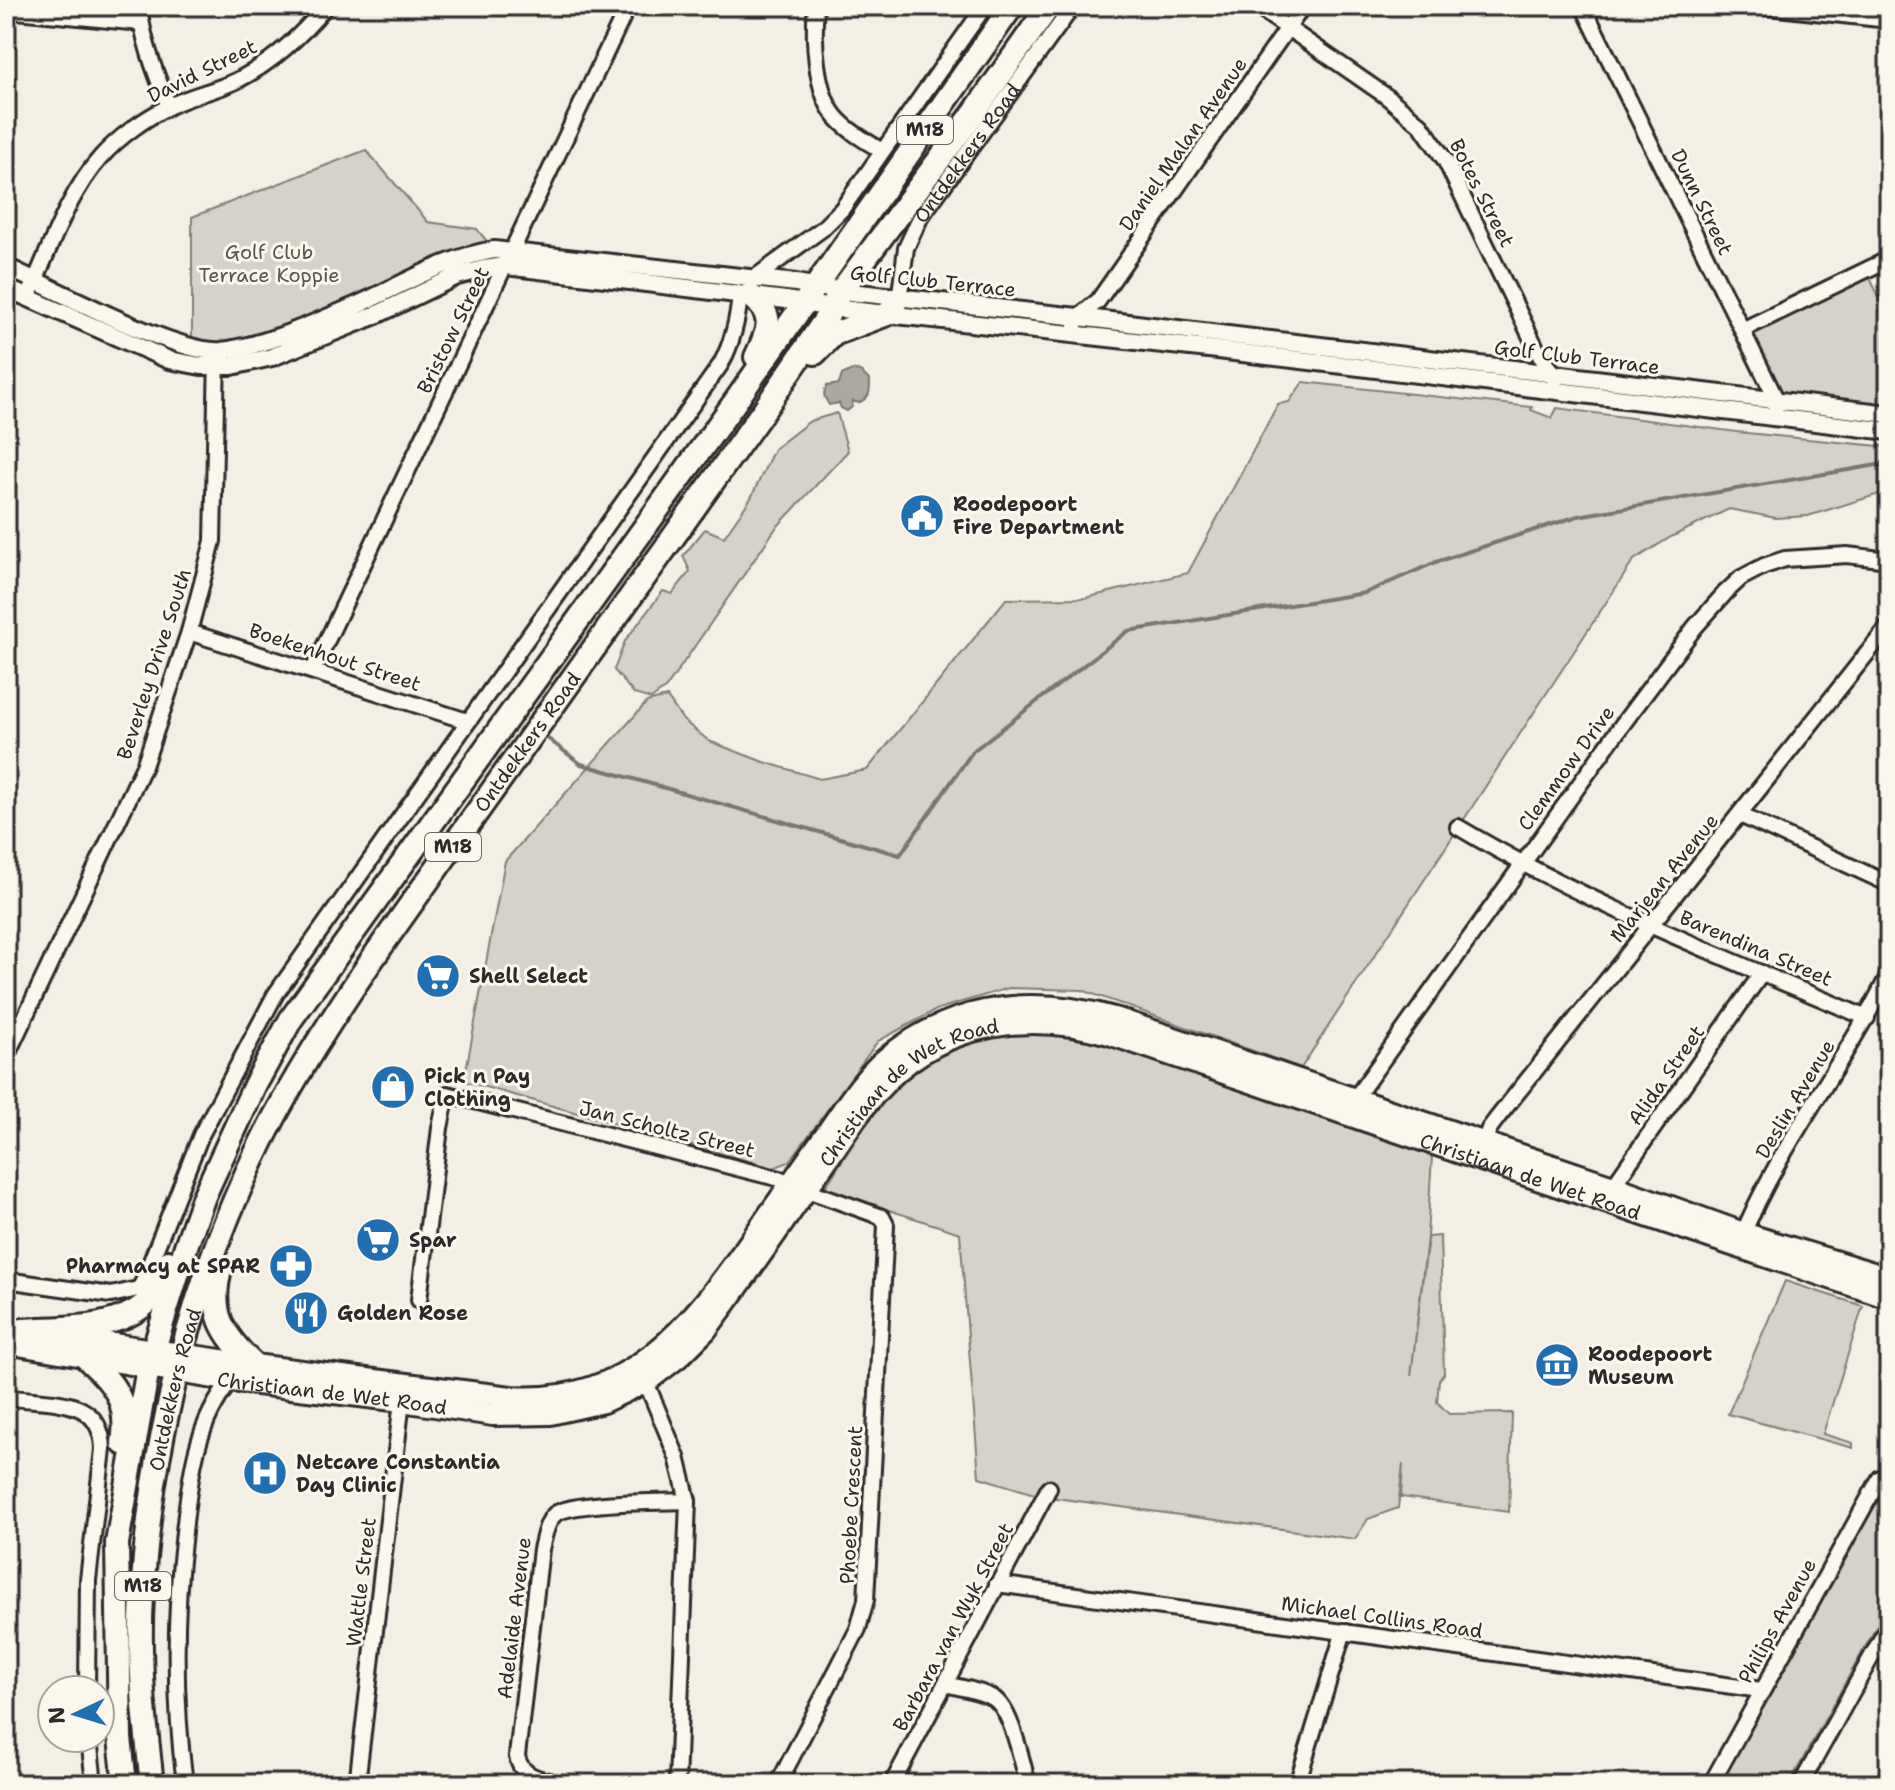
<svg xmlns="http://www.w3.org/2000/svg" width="1895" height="1790" viewBox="0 0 1895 1790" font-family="'Shantell Sans',sans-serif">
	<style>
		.green { fill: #d5d2c9; stroke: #807e7a; stroke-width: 2 }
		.water { fill: #aca9a2; stroke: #787772; stroke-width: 2 }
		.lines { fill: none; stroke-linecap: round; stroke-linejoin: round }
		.stream { stroke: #787772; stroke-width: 4 }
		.minor-casing { stroke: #2b2b2b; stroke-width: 20 }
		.tertiary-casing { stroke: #2b2b2b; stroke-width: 22 }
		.secondary-casing { stroke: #2b2b2b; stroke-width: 26 }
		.primary-casing { stroke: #2b2b2b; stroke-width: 28 }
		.minor { stroke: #fbf7ec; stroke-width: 14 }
		.tertiary { stroke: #fbf7ec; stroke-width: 16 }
		.secondary { stroke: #fbf7ec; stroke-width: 20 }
		.primary { stroke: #fbf7ec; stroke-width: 22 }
		.labels { text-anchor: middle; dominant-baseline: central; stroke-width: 6; stroke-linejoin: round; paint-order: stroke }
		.shield { fill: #fbf7ec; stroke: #696865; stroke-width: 2 }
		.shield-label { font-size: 18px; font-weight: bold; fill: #2b2b2b }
		.street-label { font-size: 20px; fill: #2b2b2b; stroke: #fbf7ec }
		.park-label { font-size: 20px; fill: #565552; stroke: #fbf7ec }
		.poi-label { font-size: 20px; font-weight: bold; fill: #2b2b2b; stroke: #fbf7ec; text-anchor: start }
	</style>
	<rect width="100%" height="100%" fill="#f3efe4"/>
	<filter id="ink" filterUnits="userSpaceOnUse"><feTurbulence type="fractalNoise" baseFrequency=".0125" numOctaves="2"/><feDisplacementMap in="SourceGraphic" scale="16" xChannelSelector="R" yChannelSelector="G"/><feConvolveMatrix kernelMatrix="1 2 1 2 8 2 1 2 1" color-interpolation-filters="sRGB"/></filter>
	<g filter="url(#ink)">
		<path class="green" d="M366,150L428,222L477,229L494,250L247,346L192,347V217Z
			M1868,274L1882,303L1889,307V407L1778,394L1747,331Z
			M1303,382L1532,407L1531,410L1552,418L1557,408L1737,432L1889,447V491L1808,516L1776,518L1729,509L1671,537L1634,560L1301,1068L1082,990L1009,988L938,1009L878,1041L789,1162L773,1168L464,1081L505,861L647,702L667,697L683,720L709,741L761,761L820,779L867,770L1006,599L1085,598L1188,573L1278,404L1289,402Z
			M837,413L848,451L776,528L666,688L651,699L634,694L614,670L625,641L663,591L672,594L690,571L683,556L705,529L724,537L751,498L774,449L810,421Z
			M1031,1027L1113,1038L1432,1156L1427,1237L1411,1376L1428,1237L1440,1236L1444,1374L1439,1380L1437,1402L1449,1414L1512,1413L1509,1512L1401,1497L1403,1464L1398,1508L1368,1519L1355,1539L1041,1496L979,1477L960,1233L824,1189C862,1131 904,1055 976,1034C993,1029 1014,1029 1031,1027Z
			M1785,1281L1863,1306L1823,1434L1853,1443V1448L1728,1414Z
			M1883,1491L1889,1493V1604L1789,1784H1720Z"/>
		<path class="water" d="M852,370L860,371L870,381C870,393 870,398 858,403L853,401L852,407L847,411L841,408L839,403L829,405C824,397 822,394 827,386L839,384L842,375Z"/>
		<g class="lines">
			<path class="stream" d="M547,738L581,764L900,855L973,751L1128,631L1365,593L1436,562L1578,516L1889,463"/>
			<g class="minor-casing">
				<g id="minor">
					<path d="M139,6C143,41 155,74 169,106"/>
					<path d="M816,6C813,37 815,93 836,117C848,131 866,141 882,151"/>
					<path d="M1256,6L1386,96L1421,125L1445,160L1540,356L1556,375L1553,391"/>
					<path d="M1583,6L1777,401L1774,418"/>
					<path d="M1759,6L1889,20"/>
					<path d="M6,10L141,23"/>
					<path d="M753,279L822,229L842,209L985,6"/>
					<path d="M28,297C49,251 67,195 101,157C119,137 145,118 170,106C191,95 216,91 238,80C273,62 301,36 326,6"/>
					<path id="s1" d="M898,308L906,248L920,218L1073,6"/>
					<path d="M1076,323L1078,317L1098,301L1303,6"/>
					<path d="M1742,330L1889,259"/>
					<path d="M189,632L467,721"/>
					<path d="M313,670L628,6"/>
					<path d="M1740,815L1889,884"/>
					<path d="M1458,827C1587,904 1729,959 1867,1018"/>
					<path d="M6,1057L144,766L189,632L213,541L217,355"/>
					<path d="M1351,1104L1622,725L1695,627L1726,592L1741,578L1764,566L1785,559L1847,555L1889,560"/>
					<path d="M1482,1148L1489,1129L1498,1117L1889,626"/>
					<path d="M1611,1193L1613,1186L1762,973"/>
					<path d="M1741,1239C1779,1145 1844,1065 1889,974"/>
					<path d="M6,1280L111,1295L138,1289L142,1284L201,1135L275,995L721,364C733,341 738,320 740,294"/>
					<path d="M419,1300L440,1128L447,1094L792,1182L807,1190L882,1217L886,1225L866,1600L858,1629L778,1784"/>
					<path d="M646,1382L677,1457L688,1501L677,1784"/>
					<path d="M6,1397C48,1404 101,1394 103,1449L88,1580L87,1690"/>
					<path d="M997,1584L1761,1690"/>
					<path d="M945,1684C961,1688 979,1690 993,1698C1012,1709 1022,1763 1028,1784"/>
					<path d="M89,1738L94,1784"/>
					<path d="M185,1784C174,1700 174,1616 184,1532C190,1478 195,1424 231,1381"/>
					<path d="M357,1784L403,1392"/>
					<path d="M564,1784C545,1780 521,1779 517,1756L541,1549C544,1538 546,1522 555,1514C573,1501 662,1502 688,1501"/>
					<path d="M892,1784L1049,1488"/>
					<path d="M1297,1784L1344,1631"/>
					<path d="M1711,1784L1880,1478L1889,1482"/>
					<path d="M1801,1784L1889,1625"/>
				</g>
			</g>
			<g class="tertiary-casing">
				<path id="tertiary" d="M6,267C52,287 177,355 221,351C265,346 312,324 353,307C399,287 444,258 494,250L796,283L841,291L1078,317L1889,414
					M6,288L169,360L201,366H232L272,357L314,340L376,315L457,276L484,269L506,266L786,300L832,308L1218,350L1889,431"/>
			</g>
			<g class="secondary-casing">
				<g id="secondary">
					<path d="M6,1328L254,1365L511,1397C629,1405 690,1327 751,1240C777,1203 802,1167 828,1131C845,1107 862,1079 884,1060C954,1002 1034,995 1118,1019L1613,1186L1743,1233L1889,1278"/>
					<path id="s2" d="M6,1343L231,1381L402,1401L493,1415L550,1414L603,1402L646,1382L681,1355L706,1330C744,1280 779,1229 815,1177C838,1145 860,1108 888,1080C947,1021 1032,1012 1109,1034L1889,1298"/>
				</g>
			</g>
			<g class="primary-casing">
				<g id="primary">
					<path d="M750,295C777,316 768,331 756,357"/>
					<path d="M815,353L834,334L890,313"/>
					<path d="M220,1269C209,1313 222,1334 254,1365"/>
					<path d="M23,1330C61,1327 113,1331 144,1305C156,1295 162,1276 168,1262"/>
					<path d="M82,1354C112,1382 130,1398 123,1443"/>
					<path d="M125,1784L120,1738L117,1543L148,1368L186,1246L204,1196L255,1085L291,1019L735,402L1012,6"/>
					<path id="s3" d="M152,1784C145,1722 138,1659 142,1597C152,1421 204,1238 292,1085C349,986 419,894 485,801C579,670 673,539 766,407L827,317L841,291L971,117L1049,6"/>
				</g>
			</g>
			<use href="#minor" class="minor"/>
			<use href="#tertiary" class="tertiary"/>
			<use href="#secondary" class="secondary"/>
			<use href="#primary" class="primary"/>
		</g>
	</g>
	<defs>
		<g id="civic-disc" transform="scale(2.3)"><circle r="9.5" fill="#1f6fb2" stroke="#fbf7ec"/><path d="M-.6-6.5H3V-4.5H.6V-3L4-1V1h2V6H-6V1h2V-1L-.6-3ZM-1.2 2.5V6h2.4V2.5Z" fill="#fff"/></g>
		<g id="supermarket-disc" transform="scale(2.3)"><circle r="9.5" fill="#1f6fb2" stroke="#fbf7ec"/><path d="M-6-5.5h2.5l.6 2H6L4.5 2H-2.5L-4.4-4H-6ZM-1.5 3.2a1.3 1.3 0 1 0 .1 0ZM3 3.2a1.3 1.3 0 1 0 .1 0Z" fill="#fff"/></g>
		<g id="shop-disc" transform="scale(2.3)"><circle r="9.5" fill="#1f6fb2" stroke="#fbf7ec"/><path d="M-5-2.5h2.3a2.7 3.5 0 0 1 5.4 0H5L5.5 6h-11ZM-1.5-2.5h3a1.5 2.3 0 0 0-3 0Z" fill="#fff"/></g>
		<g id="pharmacy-disc" transform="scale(2.3)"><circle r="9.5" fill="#1f6fb2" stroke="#fbf7ec"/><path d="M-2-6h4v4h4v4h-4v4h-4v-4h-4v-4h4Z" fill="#fff"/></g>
		<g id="restaurant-disc" transform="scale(2.3)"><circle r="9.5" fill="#1f6fb2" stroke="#fbf7ec"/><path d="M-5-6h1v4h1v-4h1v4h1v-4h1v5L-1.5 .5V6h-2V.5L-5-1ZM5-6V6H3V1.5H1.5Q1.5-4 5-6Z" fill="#fff"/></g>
		<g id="museum-disc" transform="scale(2.3)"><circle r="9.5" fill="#1f6fb2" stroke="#fbf7ec"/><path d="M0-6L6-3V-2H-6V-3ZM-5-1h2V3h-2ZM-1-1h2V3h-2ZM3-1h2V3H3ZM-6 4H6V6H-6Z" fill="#fff"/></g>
		<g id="hospital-disc" transform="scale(2.3)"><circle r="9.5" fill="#1f6fb2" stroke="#fbf7ec"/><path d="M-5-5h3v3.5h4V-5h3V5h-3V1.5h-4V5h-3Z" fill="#fff"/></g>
	</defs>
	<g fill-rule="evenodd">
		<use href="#civic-disc" x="922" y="516"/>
		<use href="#supermarket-disc" x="438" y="976"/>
		<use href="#shop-disc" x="393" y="1087"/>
		<use href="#supermarket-disc" x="378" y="1240"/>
		<use href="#pharmacy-disc" x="291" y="1266"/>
		<use href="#restaurant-disc" x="306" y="1313"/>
		<use href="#museum-disc" x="1557" y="1365"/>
		<use href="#hospital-disc" x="265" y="1473"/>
	</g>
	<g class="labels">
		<g class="shield">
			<rect x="897" y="116" width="56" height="28" rx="6"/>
			<rect x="425" y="833" width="56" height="28" rx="6"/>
			<rect x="115" y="1572" width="56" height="28" rx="6"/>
		</g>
		<g class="shield-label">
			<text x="925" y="130">M18</text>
			<text x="453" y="847">M18</text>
			<text x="143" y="1586">M18</text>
		</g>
		<g class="street-label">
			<text transform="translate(202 71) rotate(-26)">David Street</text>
			<text transform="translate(1183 144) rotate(-55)">Daniel Malan Avenue</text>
			<text stroke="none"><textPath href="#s1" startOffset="174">Ontdekkers Road</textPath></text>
			<text transform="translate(1482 193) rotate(63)">Botes Street</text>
			<text transform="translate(1702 202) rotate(64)">Dunn Street</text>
			<text transform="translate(933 281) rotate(6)">Golf Club Terrace</text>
			<text transform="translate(453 330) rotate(-64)">Bristow Street</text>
			<text transform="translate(1577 357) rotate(7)">Golf Club Terrace</text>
			<text transform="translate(335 657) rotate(18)">Boekenhout Street</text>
			<text transform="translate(154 664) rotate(-72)">Beverley Drive South</text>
			<text stroke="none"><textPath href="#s3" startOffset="1142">Ontdekkers Road</textPath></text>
			<text transform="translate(1566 768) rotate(-54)">Clemmow Drive</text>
			<text transform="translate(1664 878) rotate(-51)">Marjean Avenue</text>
			<text transform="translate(1756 948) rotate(23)">Barendina Street</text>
			<text transform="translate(1666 1075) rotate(-55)">Alida Street</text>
			<text stroke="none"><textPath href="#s2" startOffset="1050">Christiaan de Wet Road</textPath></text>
			<text transform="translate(1795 1099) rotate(-59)">Deslin Avenue</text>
			<text transform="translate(667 1129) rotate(14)">Jan Scholtz Street</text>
			<text stroke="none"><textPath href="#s2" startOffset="1722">Christiaan de Wet Road</textPath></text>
			<text stroke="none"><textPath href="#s3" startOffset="398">Ontdekkers Road</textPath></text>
			<text stroke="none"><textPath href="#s2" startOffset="330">Christiaan de Wet Road</textPath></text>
			<text transform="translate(851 1505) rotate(-87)">Phoebe Crescent</text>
			<text transform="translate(361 1582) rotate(-83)">Wattle Street</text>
			<text transform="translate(1382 1617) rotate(8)">Michael Collins Road</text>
			<text transform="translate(514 1618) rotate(-83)">Adelaide Avenue</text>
			<text transform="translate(1777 1621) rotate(-61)">Philips Avenue</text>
			<text transform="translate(953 1627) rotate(-62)">Barbara van Wyk Street</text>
		</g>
		<g class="park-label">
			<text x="269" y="252">Golf Club<tspan x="269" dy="23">Terrace Koppie</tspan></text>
		</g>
		<g class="poi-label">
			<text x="953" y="504">Roodepoort<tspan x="953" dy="23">Fire Department</tspan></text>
			<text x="469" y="976">Shell Select</text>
			<text x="424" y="1076">Pick n Pay<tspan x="424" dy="23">Clothing</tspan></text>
			<text x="409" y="1240">Spar</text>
			<text x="260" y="1266" text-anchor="end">Pharmacy at SPAR</text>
			<text x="337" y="1313">Golden Rose</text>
			<text x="1588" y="1354">Roodepoort<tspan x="1588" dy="23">Museum</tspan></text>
			<text x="296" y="1462">Netcare Constantia<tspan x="296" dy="23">Day Clinic</tspan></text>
		</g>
	</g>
	<rect width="1895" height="1790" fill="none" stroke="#fbf7ec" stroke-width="32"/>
	<rect x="16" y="16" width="1863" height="1758" fill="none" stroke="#2b2b2b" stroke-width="3" filter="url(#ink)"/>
	<g transform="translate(76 1714) rotate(266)"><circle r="38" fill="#fbf7ec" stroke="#a8a59f" stroke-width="2"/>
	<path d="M0-6L14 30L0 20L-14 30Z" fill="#1f6fb2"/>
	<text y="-12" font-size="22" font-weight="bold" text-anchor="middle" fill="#2b2b2b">N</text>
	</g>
</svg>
